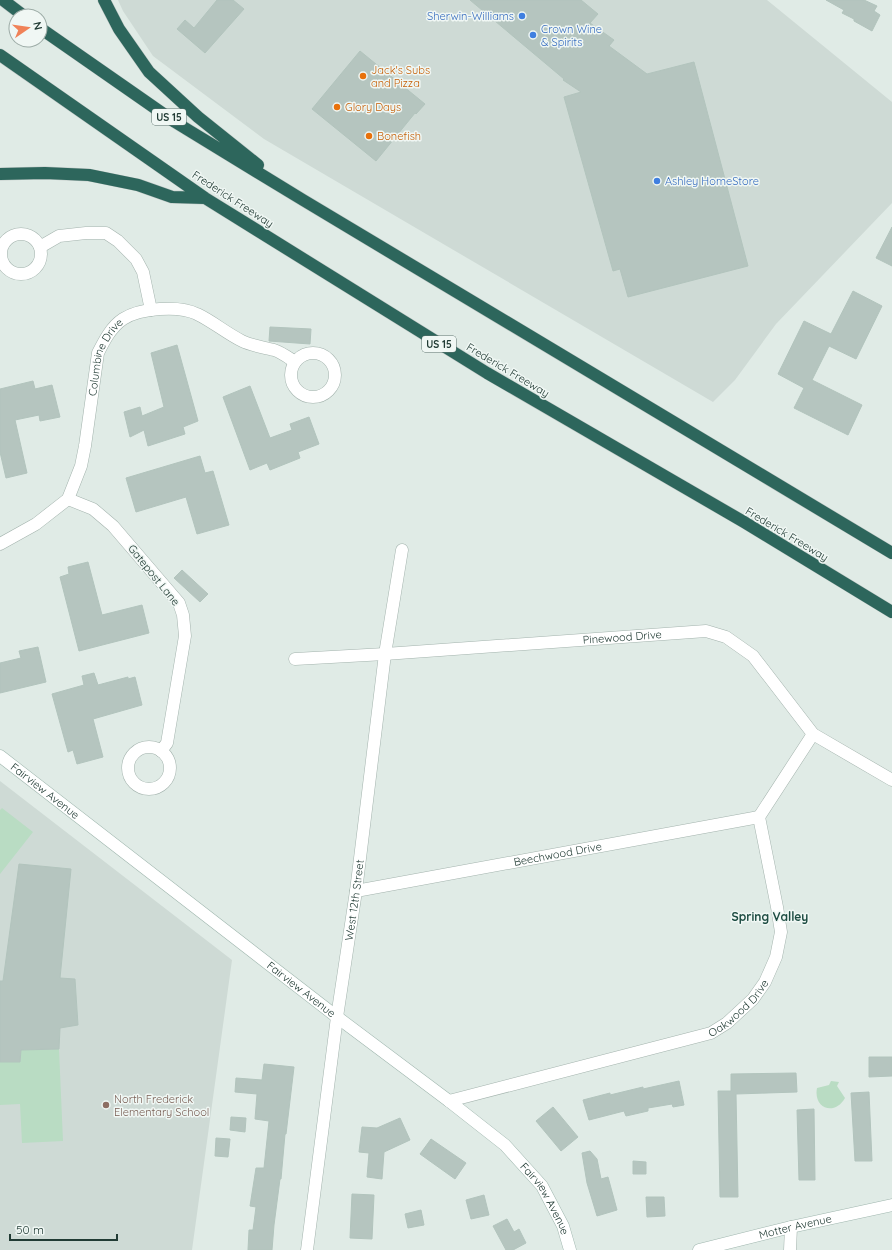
<svg xmlns="http://www.w3.org/2000/svg" width="892" height="1250" viewBox="0 0 892 1250" font-family="Quicksand,sans-serif">
	<style>
		.built { fill: #cedad5 }
		.green { fill: #b9dcc3 }
		.building { fill: #b5c5bf; stroke: #b2c4bd }
		.lines { fill: none; stroke-linecap: round; stroke-linejoin: round }
		.street-casing { stroke: #a3b3ad; stroke-width: 13 }
		.secondary-casing { stroke: #9fb6ae; stroke-width: 13 }
		.highway-casing { stroke: #c1c8c6; stroke-width: 13 }
		.street { stroke: #fff; stroke-width: 12 }
		.secondary { stroke: #fff; stroke-width: 12 }
		.highway { stroke: #2d665c; stroke-width: 12 }
		.shop-dot { fill: #3f7fe0; stroke: #f0f7f4; stroke-width: 1.5 }
		.food-dot { fill: #e8710a; stroke: #f0f7f4; stroke-width: 1.5 }
		.education-dot { fill: #8d6e63; stroke: #f0f7f4; stroke-width: 1.5 }
		.labels { text-anchor: middle; dominant-baseline: central; stroke-width: 3; stroke-linejoin: round; paint-order: stroke }
		.shield { fill: #f0f7f4; stroke: #5f736e; stroke-width: 1 }
		.shield-label { font-size: 10px; font-weight: bold; fill: #213b34 }
		.shop-label { font-size: 11px; fill: #366cbe; stroke: #f0f7f4; text-anchor: start }
		.food-label { font-size: 11px; fill: #c56008; stroke: #f0f7f4; text-anchor: start }
		.street-label { font-size: 11px; fill: #213b34; stroke: #f0f7f4 }
		.education-label { font-size: 11px; fill: #785e54; stroke: #f0f7f4; text-anchor: start }
		.neighbourhood-label { font-size: 12px; font-weight: bold; fill: #1d4c42; stroke: #f0f7f4 }
	</style>
	<rect width="100%" height="100%" fill="#e0ebe6"/>
	<path class="built" d="M118,0H767L892,102V203L776,324L735,380L713,402L264,139L153,56L123,11Z
		M0,781L232,960L192,1250H0Z"/>
	<path class="green" d="M2,808L33,832L0,874V810Z
		M59,1049L63,1141L22,1143L20,1104L0,1105V1062H20L21,1050Z
		M831,1081L839,1082L837,1086L845,1098C835,1116 813,1109 817,1088L829,1085Z"/>
	<path class="building" d="M217,0H233L244,9L205,53L177,29L185,20L194,28Z
		M470,0H581L598,14L590,23L614,40L609,46L647,74L694,62L748,266L628,297L620,269L613,271L564,97L581,92L563,80L564,79Z
		M826,0H864L877,6L874,11L880,15L872,31L854,21V19L842,13L844,10Z
		M360,51L425,104L416,114L415,113L376,161L312,109Z
		M892,227V266L876,258Z
		M853,291L882,306L856,359L829,346L812,380L862,405L848,435L794,408L804,388L778,374L804,321L831,334Z
		M270,327L311,329L310,344L269,341Z
		M177,345L198,421L183,427L185,434L148,446L144,430L130,437L124,412L140,407L142,416L164,407L151,353Z
		M33,381L35,389L52,385L60,417L40,421L39,415L15,420L27,473L6,478L0,452V389Z
		M250,386L270,438L292,430L290,424L309,417L319,444L298,452L300,458L270,470L267,463L250,470L223,397Z
		M200,456L205,473L213,471L229,525L197,534L186,497L136,512L126,478Z
		M88,562L102,615L142,605L149,633L79,651L60,577L69,574L68,567Z
		M182,570L208,594L200,602L174,578Z
		M38,647L46,682L0,693V663L21,658L19,651Z
		M94,673L98,685L128,677V679L135,677L142,705L93,719L103,757L77,764L73,750L68,752L52,694L84,685L82,676Z
		M19,864L71,869L60,978L75,979L78,1025L60,1028L59,1049L21,1050L20,1062H0V981H3Z
		M869,1057H892V1076L869,1077Z
		M264,1064L294,1067L286,1134H285L281,1179H280L274,1225L272,1250H248L249,1230H253L256,1207L250,1206L256,1168H264L269,1121L255,1119L257,1094L235,1092L236,1078L262,1080Z
		M796,1073L797,1092L736,1094L738,1197H720L718,1091H731V1074Z
		M679,1081L684,1105L673,1107L672,1104L648,1108V1111L626,1116L624,1111L589,1120L583,1100L610,1093V1095L643,1087V1089Z
		M869,1092L872,1161H855L851,1093Z
		M553,1107L578,1137L561,1151L536,1121Z
		M814,1109L815,1180H799L797,1110Z
		M231,1117L246,1118L245,1132L230,1130Z
		M400,1118L410,1140L384,1152L382,1179L367,1177L369,1153L359,1152L362,1127L377,1128Z
		M216,1138L230,1139L228,1157L215,1156Z
		M431,1139L466,1163L455,1179L420,1154Z
		M590,1151L597,1159L601,1179L608,1177L617,1210L597,1216L587,1183L582,1153Z
		M633,1161L646,1162V1174H633Z
		M352,1194L374,1195L372,1239L350,1238Z
		M484,1195L489,1215L471,1219L466,1200Z
		M646,1197H664L665,1216L647,1217Z
		M421,1210L424,1225L408,1228L405,1214Z
		M507,1219L514,1232L519,1229L526,1243L513,1250H506L493,1226Z"/>
	<g class="lines">
		<g class="street-casing">
			<g id="street">
				<circle cx="21" cy="254" r="20"/>
				<path d="M40,247L59,236L86,233H106L118,241L136,259L143,272L151,310"/>
				<circle cx="313" cy="375" r="22"/>
				<path d="M68,499L93,509L113,526L179,603L183,615L185,636L167,743L161,751"/>
				<path id="s1" d="M0,544L36,524L68,499L81,466L85,446L98,353C104,341 111,327 123,319C140,308 179,305 197,314C212,321 226,333 242,341C252,346 263,347 274,350C281,352 289,358 295,362"/>
				<path id="s2" d="M295,659L385,654L706,631L726,637L753,656L813,734L892,780"/>
				<circle cx="149" cy="768" r="21"/>
				<path id="s3" d="M356,891L759,817"/>
				<path id="s4" d="M449,1101L711,1033L727,1023L753,999L765,982L776,957L781,932L777,907L759,817L813,734"/>
				<path id="s5" d="M307,1250L337,1017L356,891L385,654L402,550"/>
				<path d="M790,1250L791,1227"/>
			</g>
		</g>
		<g class="secondary-casing">
			<g id="secondary">
				<path id="s6" d="M0,756L337,1017L449,1101L505,1145L542,1186L563,1226L570,1250"/>
				<path id="s7" d="M699,1250L791,1227L892,1205"/>
			</g>
		</g>
		<g class="highway-casing">
			<path id="highway" d="M3,0L24,16
				M104,0L119,29L149,72L198,117L258,165
				M40,28L175,122L303,200L892,553
				M0,55L205,198L487,373L744,522L892,612
				M0,174L45,173L89,175L138,185L172,197L205,198"/>
		</g>
		<use href="#street" class="street"/>
		<use href="#secondary" class="secondary"/>
		<use href="#highway" class="highway"/>
	</g>
	<g class="shop-dot">
		<circle cx="522" cy="16" r="4"/>
		<circle cx="533" cy="35" r="4"/>
		<circle cx="657" cy="181" r="4"/>
	</g>
	<g class="food-dot">
		<circle cx="363" cy="76" r="4"/>
		<circle cx="337" cy="107" r="4"/>
		<circle cx="369" cy="136" r="4"/>
	</g>
	<circle class="education-dot" cx="106" cy="1105" r="4"/>
	<g class="labels">
		<g class="shield">
			<rect x="152" y="109" width="34" height="16" rx="3"/>
			<rect x="422" y="336" width="34" height="16" rx="3"/>
		</g>
		<g class="shield-label">
			<text x="169" y="117">US 15</text>
			<text x="439" y="344">US 15</text>
		</g>
		<g class="shop-label">
			<text x="514" y="16" text-anchor="end">Sherwin-Williams</text>
			<text x="541" y="29">Crown Wine<tspan x="541" dy="13">&amp; Spirits</tspan></text>
			<text x="665" y="181">Ashley HomeStore</text>
		</g>
		<g class="food-label">
			<text x="371" y="70">Jack's Subs<tspan x="371" dy="13">and Pizza</tspan></text>
			<text x="345" y="107">Glory Days</text>
			<text x="377" y="136">Bonefish</text>
		</g>
		<g class="street-label">
			<text transform="translate(233 199) rotate(33)">Frederick Freeway</text>
			<text stroke="none"><textPath href="#s1" startOffset="230">Columbine Drive</textPath></text>
			<text transform="translate(508 370) rotate(31)">Frederick Freeway</text>
			<text transform="translate(787 534) rotate(31)">Frederick Freeway</text>
			<text transform="translate(154 575) rotate(51)">Gatepost Lane</text>
			<text stroke="none"><textPath href="#s2" startOffset="328">Pinewood Drive</textPath></text>
			<text stroke="none"><textPath href="#s6" startOffset="57">Fairview Avenue</textPath></text>
			<text stroke="none"><textPath href="#s3" startOffset="205">Beechwood Drive</textPath></text>
			<text stroke="none"><textPath href="#s5" startOffset="353">West 12th Street</textPath></text>
			<text stroke="none"><textPath href="#s6" startOffset="381">Fairview Avenue</textPath></text>
			<text stroke="none"><textPath href="#s4" startOffset="308">Oakwood Drive</textPath></text>
			<text stroke="none"><textPath href="#s6" startOffset="705">Fairview Avenue</textPath></text>
			<text stroke="none"><textPath href="#s7" startOffset="99">Motter Avenue</textPath></text>
		</g>
		<g class="education-label">
			<text x="114" y="1099">North Frederick<tspan x="114" dy="13">Elementary School</tspan></text>
		</g>
		<g class="neighbourhood-label">
			<text x="770" y="916">Spring Valley</text>
		</g>
	</g>
	<g transform="translate(28 28) rotate(77)"><circle r="19" fill="#f0f7f4" stroke="#9daca7"/>
	<path d="M0-3L7 15L0 10L-7 15Z" fill="#f08258"/>
	<text y="-6" font-size="11" font-weight="bold" text-anchor="middle" fill="#213b34">N</text>
	</g>
	<path d="M10 1234v6h107v-6" fill="none" stroke="#213b34" stroke-width="2"/>
	<text x="16" y="1234" font-size="12" fill="#213b34" stroke="#f0f7f4" stroke-width="3" paint-order="stroke">50 m</text>
</svg>
